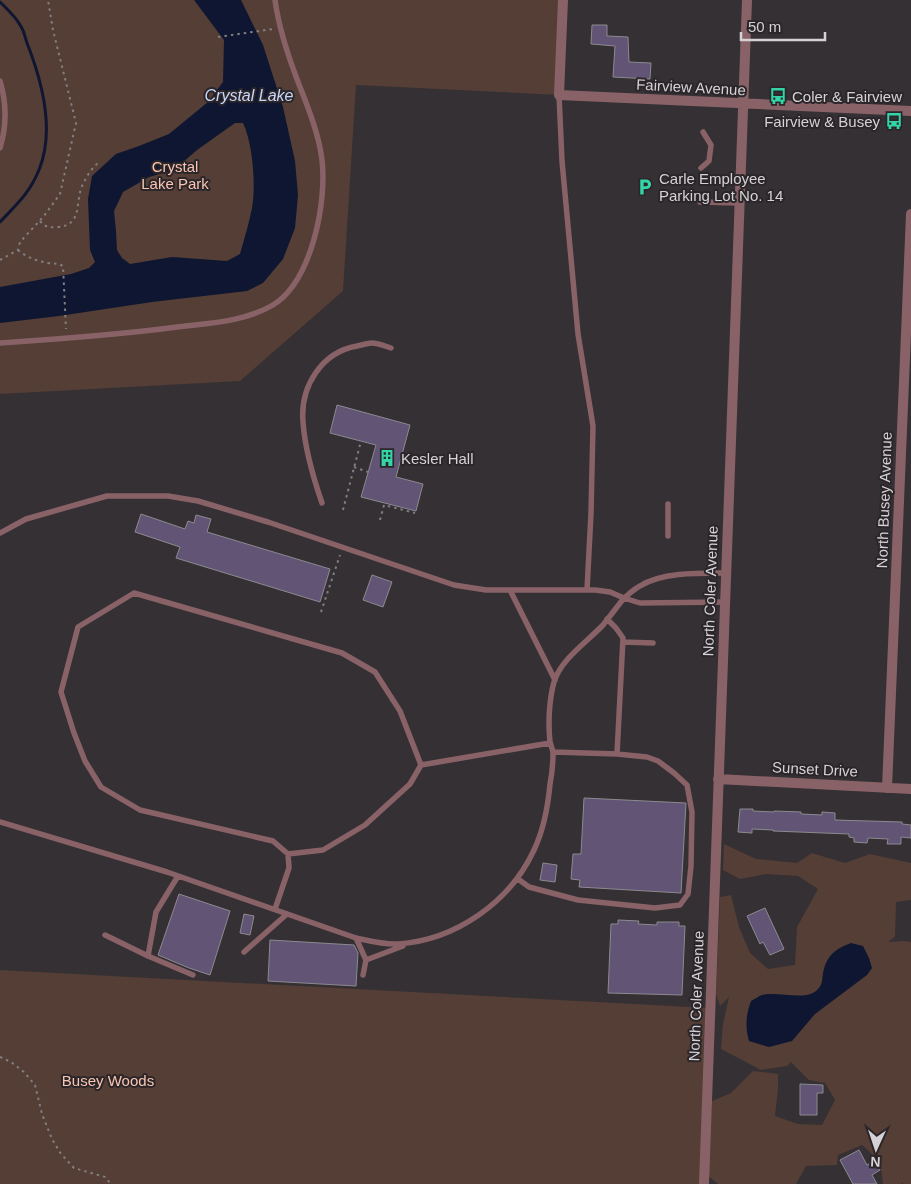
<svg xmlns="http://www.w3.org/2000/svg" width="911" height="1184" viewBox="0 0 911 1184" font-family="Helvetica,sans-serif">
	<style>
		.green { fill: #543e35 }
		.water { fill: #0e1631; fill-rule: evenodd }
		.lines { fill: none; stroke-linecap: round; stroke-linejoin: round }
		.stream { stroke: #0e1631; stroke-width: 3 }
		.building { fill: #615475; stroke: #8c8a90 }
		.path { stroke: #827e81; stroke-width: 2; stroke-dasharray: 2.5 4; stroke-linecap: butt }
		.lane { stroke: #896268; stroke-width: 5.5 }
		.street { stroke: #896268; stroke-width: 10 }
		.labels { text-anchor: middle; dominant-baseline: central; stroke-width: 4; stroke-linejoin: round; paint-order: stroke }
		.street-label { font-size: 15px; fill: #d5d2d5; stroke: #2b2629 }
		.poi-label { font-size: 15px; fill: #d5d2d5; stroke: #2b2629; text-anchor: start }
		.park-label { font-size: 15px; fill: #fbc5b2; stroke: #2b2629 }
		.water-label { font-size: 16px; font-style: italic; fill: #c9d6f9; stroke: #2b2629 }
	</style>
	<rect width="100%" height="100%" fill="#353033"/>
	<path class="green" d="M0,0H561L559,95L356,85L343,291L240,381L0,394Z
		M724,844L756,859L797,863L812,853L845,863L870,854L911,863V900L896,902L895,937L888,942L904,941L911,942V1184H903V1182L901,1184H883C882,1164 877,1158 862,1145L838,1155L837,1165L806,1166L796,1184H718L708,1176L712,1101L731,1093L753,1071L778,1074V1089L775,1116L798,1124L822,1125L835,1100L825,1083L809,1080L791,1062L787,1066L761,1070L721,1049L723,1024L729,997L720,1006L716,994L720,897L731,895L739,927L750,953L768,969L795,965L797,927L818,889L798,876L766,874L740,879L723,870Z
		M0,970L710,1008L704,1184H0Z"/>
	<path class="water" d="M194,0H241L263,45L283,107L295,161L298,195L295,228L283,259L263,283L247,291L152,302L59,316L0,323V287L71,274L89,268L95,262L90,250L88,199L92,176L116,154L139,146L169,134L208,102L223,82L224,40ZM235,123H243C253,144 256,186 252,208C249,224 244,239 240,254L227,261L172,257L130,264L122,258L117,250L116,231L114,211L123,192L149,177L174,170L197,150Z
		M851,943L863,946L869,958L872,968L867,975L815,1014L792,1041L769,1047L749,1041C745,1027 746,1014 751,1001C755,999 759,996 762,995C777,991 804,1001 816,991C823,985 822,980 823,973C827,955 835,949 851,943Z"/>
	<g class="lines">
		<path class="stream" d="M0,2C7,9 16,17 20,25C24,30 25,37 27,43C42,81 55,131 39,170C29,194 17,204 0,222"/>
	</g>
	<path class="building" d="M592,25H607V36L628,37L629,62L651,63L650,79L613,77L615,46L591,44Z
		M337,405L410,425L396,477L423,484L416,511L361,497L376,445L330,433Z
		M141,514L185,529L188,521L194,523L196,515L211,519L207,532L330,569L320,602L176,558L180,547L135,532Z
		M372,575L392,582L383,607L363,600Z
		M584,798L686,803L681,893L579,887L580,880L571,879L573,854H581Z
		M740,809H753V811L774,812V811L801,812V814L822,815V812L835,813V820L902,822V824L911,825V838L901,837V844H887L888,839L868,838L867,843L854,842V838L849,837V834L773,831V830L752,829V833L738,832Z
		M543,863L557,865L555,882L540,880Z
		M179,894L230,911L210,975L189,968L158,955Z
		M765,908L784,949L770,955L763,942L760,944L747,916Z
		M244,914L254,916L250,935L240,933Z
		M618,920L639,921L638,924L657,925V922H679V926H685L682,995L608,993L611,924H618Z
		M270,940L354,945L358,953L356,986L268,981Z
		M800,1084L823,1085V1093H817V1115H800Z
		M859,1150L867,1165L875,1160L880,1170L872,1175L877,1184H853L840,1160Z"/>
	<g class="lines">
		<path class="path" d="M218,37L273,29
			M40,221C45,227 49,228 57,227C83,226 75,202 82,186C87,175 92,168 100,161
			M18,250C26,257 37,261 48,263C54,264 58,263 63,266L66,329
			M0,260L18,250L20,242L44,216L60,194L76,123L53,30L48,0
			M354,467L368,472
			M343,510L361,441
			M380,520L384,505L415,513
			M321,612L340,555
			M0,1057L11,1062L24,1072L35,1085L42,1114L52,1139L61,1154L74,1168L105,1177L111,1184"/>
		<path class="lane" d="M0,81C7,104 7,125 0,148
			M559,95L562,161L578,334L593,426L591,513L587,590
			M701,168L709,161L711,145L703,132
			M700,202L739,203
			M0,343C59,339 118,335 177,327C210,323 244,322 273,305C312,281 327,202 322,160C319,135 309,110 300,87C289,59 279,30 275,0
			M322,503C313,477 305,450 303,422C300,386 322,352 357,346C362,345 368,343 372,343C378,343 385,346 391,348
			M0,533L26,519L107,496H168L198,501L268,522L454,585L486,590H595L610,592L624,598C617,607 610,616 603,625C587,642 561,659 554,682C549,700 548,724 550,742C551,746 553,750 553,753C553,763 552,774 550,784C548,806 544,829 534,850C510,902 456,940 398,944C384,945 370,941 356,938L167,872L0,822
			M668,536V504
			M510,590L555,680
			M624,598C629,594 634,589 640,586C662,572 700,573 726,573
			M624,598L640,603L725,602
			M623,642L653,643
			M553,752L617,754L623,638L616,628L607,619
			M421,765L550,743
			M178,876L156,912L148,956L193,975
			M518,879L529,887L578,900L655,908L680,905L688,894L691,866L692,812L687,785L674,773L658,761L647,757L617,754
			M275,909L289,868L288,854L273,841L140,810L101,787L85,761L74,733L61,692L78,627L134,593L342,653L375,672L400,711L421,765L410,784L365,825L323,850L288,854
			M105,935L148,956
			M356,938L366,960
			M244,952L287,914
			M363,975L366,960L403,946"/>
		<path class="street" d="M563,0L559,95L911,111
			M718,779L911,789
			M887,788L911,214
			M704,1184L747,0"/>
	</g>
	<defs>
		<g id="bus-bare" transform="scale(1.35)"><path d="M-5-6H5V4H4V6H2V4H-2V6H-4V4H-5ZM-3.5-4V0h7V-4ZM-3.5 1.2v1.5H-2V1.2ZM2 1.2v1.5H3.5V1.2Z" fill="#33d4a8" stroke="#2b2629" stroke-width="2.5" paint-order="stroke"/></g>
		<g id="parking-bare" transform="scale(1.35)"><path d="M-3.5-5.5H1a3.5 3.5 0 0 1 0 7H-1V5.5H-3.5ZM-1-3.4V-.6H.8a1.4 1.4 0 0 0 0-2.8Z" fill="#33d4a8" stroke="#2b2629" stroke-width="2.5" paint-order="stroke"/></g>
		<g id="building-bare" transform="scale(1.35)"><path d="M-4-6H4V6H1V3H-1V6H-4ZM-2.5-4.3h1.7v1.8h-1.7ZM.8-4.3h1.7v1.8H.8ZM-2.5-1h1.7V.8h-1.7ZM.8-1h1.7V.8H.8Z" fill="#33d4a8" stroke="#2b2629" stroke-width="2.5" paint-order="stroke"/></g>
	</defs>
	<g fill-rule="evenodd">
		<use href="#bus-bare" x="778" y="96"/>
		<use href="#bus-bare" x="894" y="121"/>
		<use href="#parking-bare" x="645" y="187"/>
		<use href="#building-bare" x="387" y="458"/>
	</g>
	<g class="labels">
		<g class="street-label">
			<text transform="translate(691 87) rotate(3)">Fairview Avenue</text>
			<text transform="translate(884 500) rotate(-88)">North Busey Avenue</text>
			<text transform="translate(710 591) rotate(-88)">North Coler Avenue</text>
			<text transform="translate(815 769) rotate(3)">Sunset Drive</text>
			<text transform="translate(696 996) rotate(-88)">North Coler Avenue</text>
		</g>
		<g class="poi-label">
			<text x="792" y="96">Coler &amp; Fairview</text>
			<text x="880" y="121" text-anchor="end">Fairview &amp; Busey</text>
			<text x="659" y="178">Carle Employee<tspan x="659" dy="17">Parking Lot No. 14</tspan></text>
			<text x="401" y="458">Kesler Hall</text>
		</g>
		<g class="park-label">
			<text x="175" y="166">Crystal<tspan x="175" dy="17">Lake Park</tspan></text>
			<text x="108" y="1080">Busey Woods</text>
		</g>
		<g class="water-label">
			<text x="249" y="95">Crystal Lake</text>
		</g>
	</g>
	<g transform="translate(876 1149) rotate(183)" stroke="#2b2629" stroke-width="4" paint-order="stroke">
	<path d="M0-4L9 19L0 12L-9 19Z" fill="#d5d2d5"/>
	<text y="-8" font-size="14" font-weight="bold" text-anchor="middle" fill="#d5d2d5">N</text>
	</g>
	<path d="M741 32v8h84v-8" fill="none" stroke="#d5d2d5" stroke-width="2.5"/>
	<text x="748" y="32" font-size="15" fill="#d5d2d5" stroke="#2b2629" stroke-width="4" paint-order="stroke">50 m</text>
</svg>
